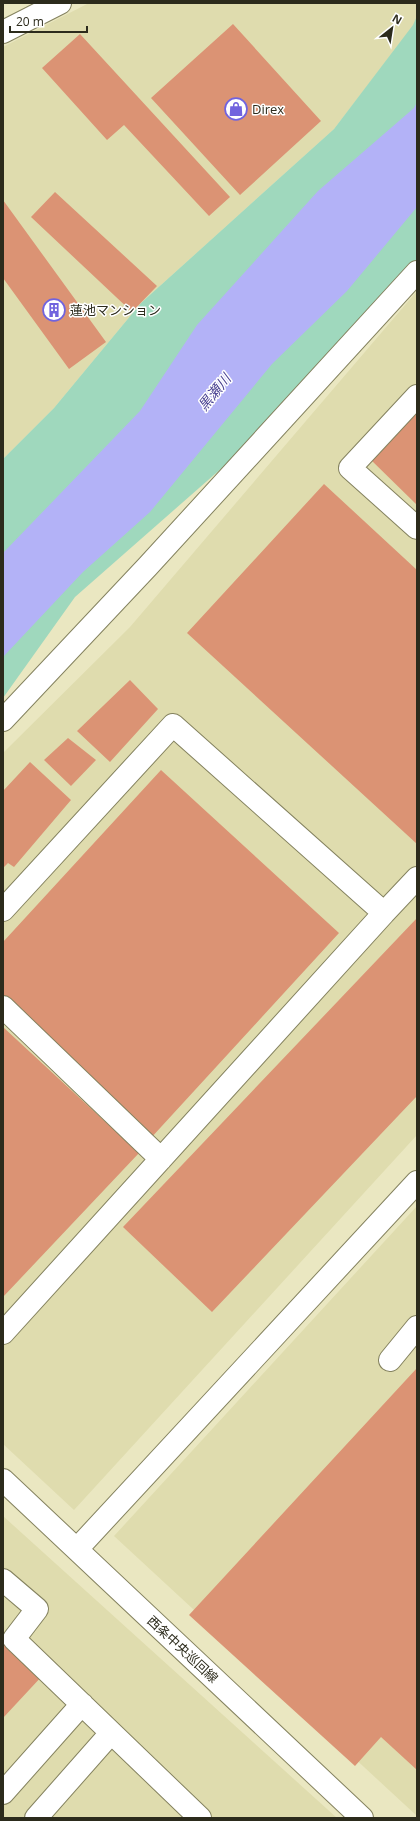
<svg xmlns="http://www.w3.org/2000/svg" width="420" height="1821" viewBox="0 0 420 1821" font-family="'Open Sans','Noto Sans JP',sans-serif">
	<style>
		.built { fill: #dfdcae }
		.green { fill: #9fd8bd }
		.water { fill: #b3b2f7 }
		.building { fill: #db9374 }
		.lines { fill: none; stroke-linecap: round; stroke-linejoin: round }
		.minor-casing { stroke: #84825f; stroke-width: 24 }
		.minor { stroke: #fff; stroke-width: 22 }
		.labels { text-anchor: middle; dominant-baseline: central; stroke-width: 3; stroke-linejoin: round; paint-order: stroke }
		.poi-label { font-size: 13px; fill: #2c2b1c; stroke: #fff; text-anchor: start }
		.street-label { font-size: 13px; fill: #2c2b1c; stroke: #fff }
		.water-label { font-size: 14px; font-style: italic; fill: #4a4292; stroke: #fff }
	</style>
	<rect width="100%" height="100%" fill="#eae7c1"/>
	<path class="built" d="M89,3H417V16L414,25L334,129L141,303L54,408L3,459V47Z
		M417,291V1135L74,1510L3,1444V753L130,627Z
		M417,1206V1816L114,1536Z
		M3,1516L337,1818H3Z"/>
	<path class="green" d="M417,16V259L306,394L75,597L3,698V459L54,408L141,303L334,129L413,25Z"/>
	<path class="water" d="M417,102V207L347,291L272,364L150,512L83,572L3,657V553L140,411L197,325L318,191L414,108Z"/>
	<path class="building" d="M233,24L321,121L240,195L151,98Z
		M80,34L230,197L209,216L124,125L107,140L42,68Z
		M55,192L157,286L132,312L31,217Z
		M3,200L106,342L69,369L3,278Z
		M417,411V505L370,459Z
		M324,484L417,570V844L187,633Z
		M130,680L158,709L110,762L77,731Z
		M68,738L96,760L71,786L44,760Z
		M30,762L71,800L14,867L8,863L3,868V791Z
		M161,770L339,933L150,1139L3,1004V942Z
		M417,918V1096L212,1312L123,1227Z
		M3,1027L139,1153L3,1297Z
		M417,1368V1770L381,1737L355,1766L189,1615Z
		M3,1638L43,1675L3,1718Z"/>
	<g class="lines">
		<g class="minor-casing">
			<path id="minor" d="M3,32L60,3
				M417,396L350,468L417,528
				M3,720L148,566L417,272
				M3,910L173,725L384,913L3,1333
				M384,913L417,878
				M3,1007L161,1159
				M390,1360L417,1327
				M3,1480L362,1818
				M77,1549L417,1182
				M3,1580L37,1609L14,1639L200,1818
				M3,1793L82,1704
				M36,1818L111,1733"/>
		</g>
		<use href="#minor" class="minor"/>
	</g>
	<defs>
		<g id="shop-ring" transform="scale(1.15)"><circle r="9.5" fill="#fff" stroke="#7163de" stroke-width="1.5"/><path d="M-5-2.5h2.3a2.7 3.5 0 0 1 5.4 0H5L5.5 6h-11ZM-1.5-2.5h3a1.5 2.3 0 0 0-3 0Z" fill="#7163de"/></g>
		<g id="building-ring" transform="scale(1.15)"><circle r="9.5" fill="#fff" stroke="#7163de" stroke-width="1.5"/><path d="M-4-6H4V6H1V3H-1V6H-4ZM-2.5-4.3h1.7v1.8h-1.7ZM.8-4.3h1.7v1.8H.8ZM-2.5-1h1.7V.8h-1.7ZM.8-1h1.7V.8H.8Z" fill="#7163de"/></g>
	</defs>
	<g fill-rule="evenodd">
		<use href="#shop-ring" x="236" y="109"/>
		<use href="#building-ring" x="54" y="310"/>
	</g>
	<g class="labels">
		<g class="poi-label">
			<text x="252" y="109">Direx</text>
			<text x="70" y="310">蓮池マンション</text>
		</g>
		<g class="street-label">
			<text transform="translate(183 1649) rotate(43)">西条中央巡回線</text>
		</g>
		<g class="water-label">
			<text transform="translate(214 392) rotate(-51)">黒瀬川</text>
		</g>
	</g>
	<rect width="420" height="1821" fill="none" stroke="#2c2b1c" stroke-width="8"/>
	<g transform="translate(392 28) rotate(30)" stroke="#ffffff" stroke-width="3" paint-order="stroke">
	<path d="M0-3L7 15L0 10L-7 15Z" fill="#2c2b1c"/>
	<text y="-6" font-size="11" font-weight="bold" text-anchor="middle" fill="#2c2b1c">N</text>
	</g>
	<path d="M10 26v6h77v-6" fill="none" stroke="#2c2b1c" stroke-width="2"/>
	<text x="16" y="26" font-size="12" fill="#2c2b1c" stroke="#ffffff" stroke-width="3" paint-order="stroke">20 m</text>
</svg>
